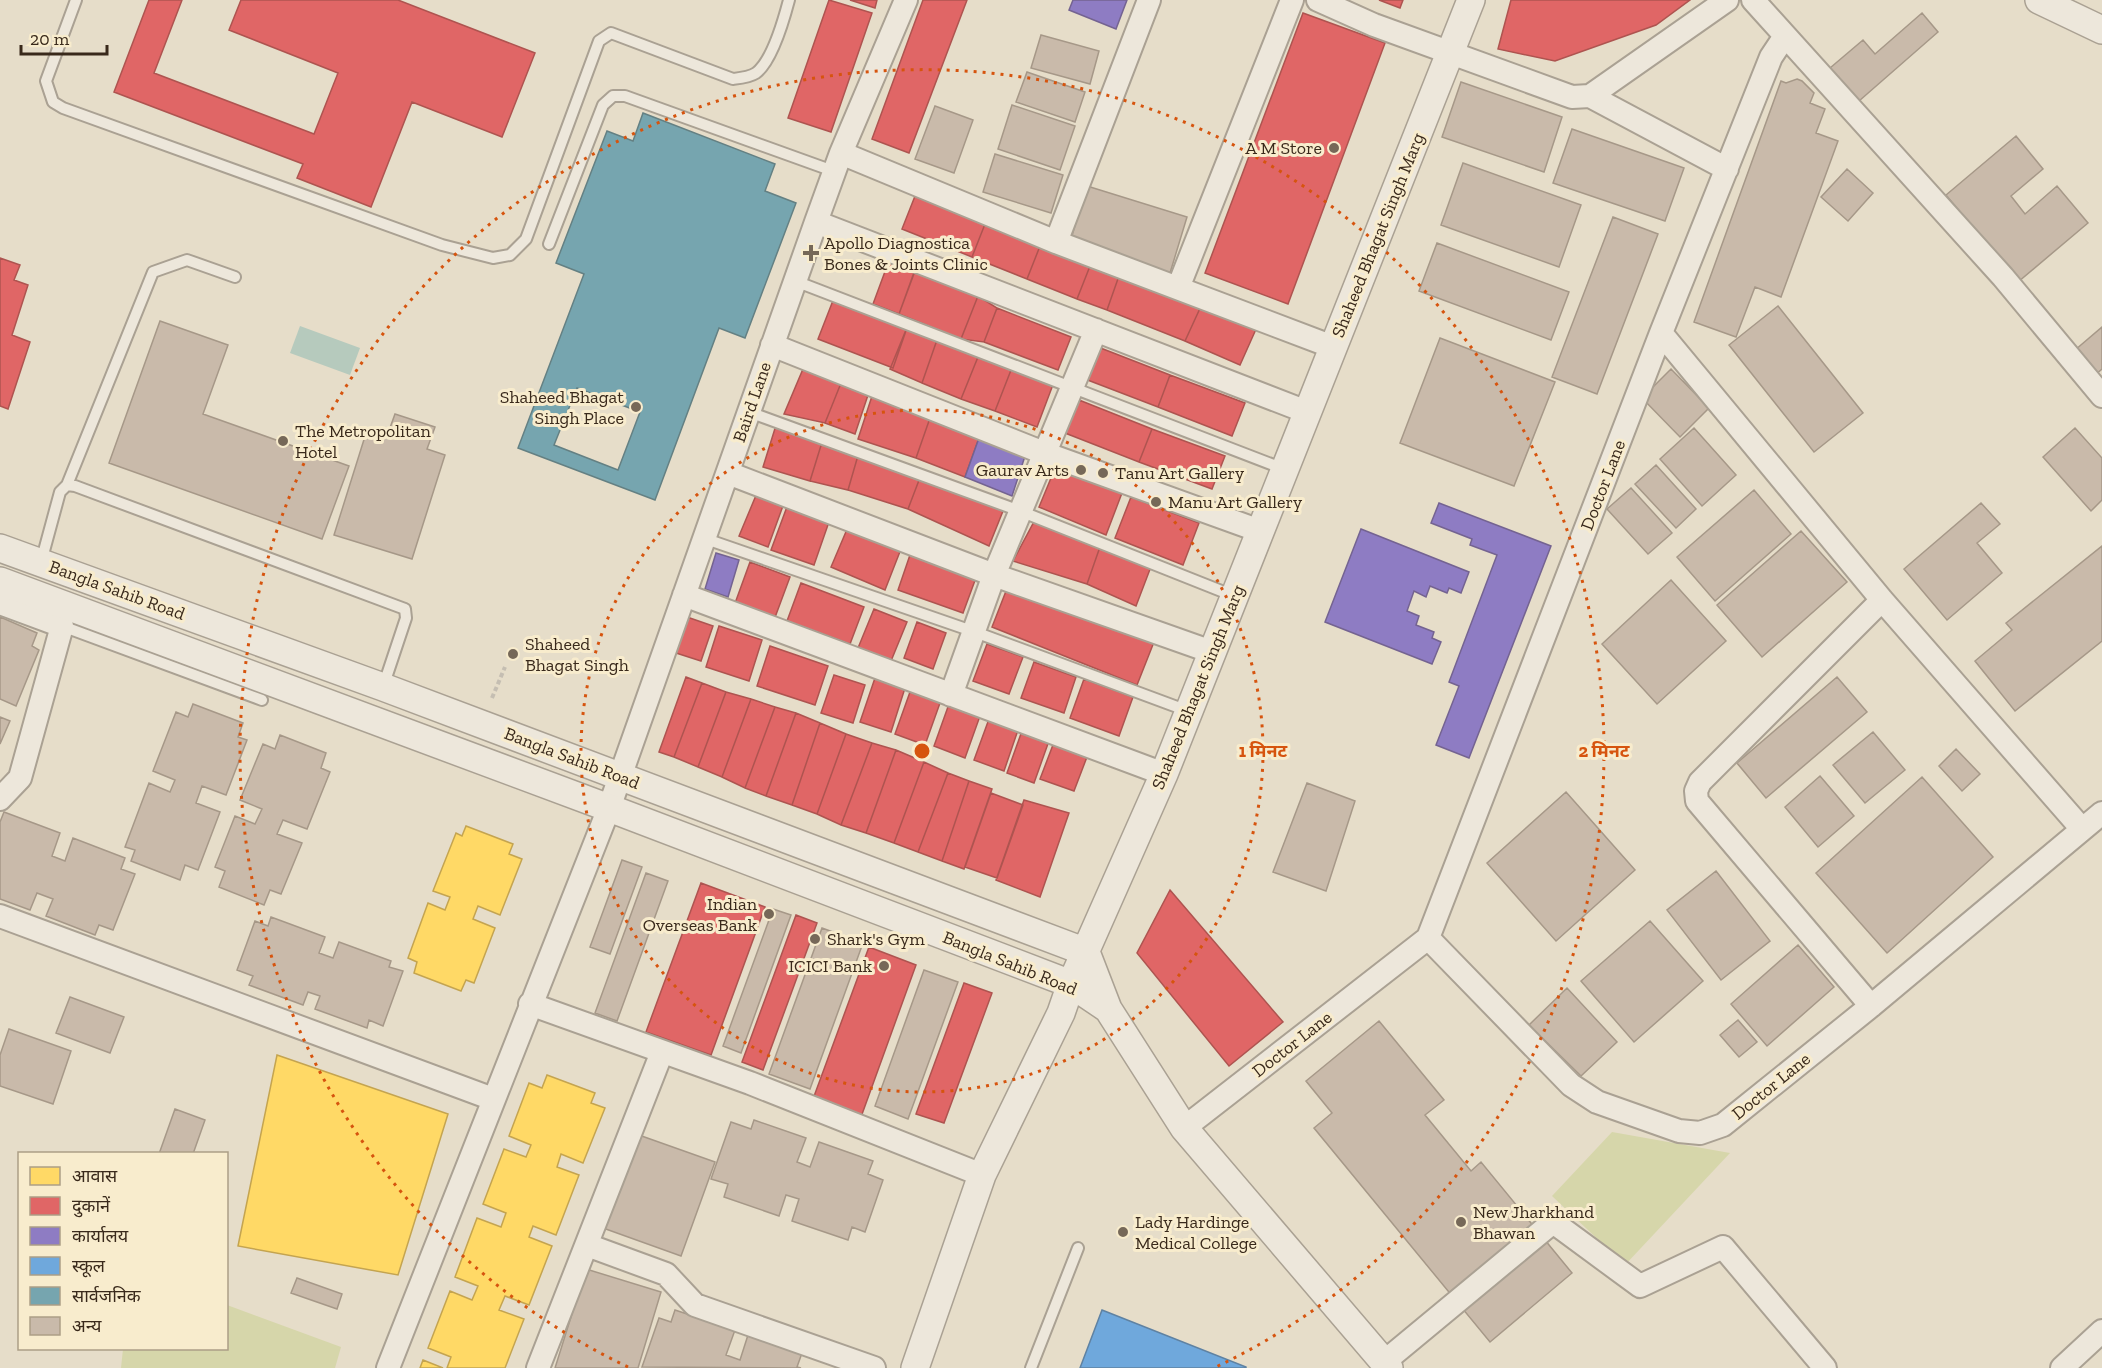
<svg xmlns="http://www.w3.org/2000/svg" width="2102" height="1368" viewBox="0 0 2102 1368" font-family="'Zilla Slab','Noto Sans Devanagari',serif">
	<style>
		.green { fill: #d6d6aa }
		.water { fill: #b6cabd }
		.homes { fill: #ffd966; stroke: #c4a450; stroke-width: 1.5 }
		.shops { fill: #e06666; stroke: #ae5450; stroke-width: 1.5 }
		.offices { fill: #8e7cc3; stroke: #746391; stroke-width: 1.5 }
		.schools { fill: #6fa8dc; stroke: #5f82a2; stroke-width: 1.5 }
		.public { fill: #76a5af; stroke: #648083; stroke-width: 1.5; fill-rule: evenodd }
		.building { fill: #c9baaa; stroke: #a69888; stroke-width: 1.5 }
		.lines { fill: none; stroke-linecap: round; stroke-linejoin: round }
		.service-casing { stroke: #aaa193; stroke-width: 14 }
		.minor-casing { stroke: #aaa193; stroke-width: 26 }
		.tertiary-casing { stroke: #aaa193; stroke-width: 30 }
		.path { stroke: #c5beb2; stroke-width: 4; stroke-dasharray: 4.5 3; stroke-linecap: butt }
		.service { stroke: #ede7db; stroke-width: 10 }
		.minor { stroke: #ede7db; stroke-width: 22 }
		.tertiary { stroke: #ede7db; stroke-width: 27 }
		.ring { fill: none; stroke: #d6540e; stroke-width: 3; stroke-dasharray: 3 6 }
		.poi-dot { fill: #766858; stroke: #f8eccd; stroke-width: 2 }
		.labels { text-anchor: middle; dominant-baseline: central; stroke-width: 6; stroke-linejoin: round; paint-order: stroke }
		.poi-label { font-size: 18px; fill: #39291b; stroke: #f8eccd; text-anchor: start }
		.street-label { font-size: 18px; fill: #39291b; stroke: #f8eccd }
		.centre { fill: #d6540e; stroke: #f8eccd; stroke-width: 3 }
		.ring-label { font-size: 18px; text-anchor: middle; font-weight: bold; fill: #d6540e; stroke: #f8eccd; stroke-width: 6; stroke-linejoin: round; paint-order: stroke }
	</style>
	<rect width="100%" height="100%" fill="#e6ddc9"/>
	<path class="green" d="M1612,1132L1730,1153L1625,1265L1552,1196Z
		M227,1305L341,1347L335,1368H121L123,1349L226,1348Z"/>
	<path class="water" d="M300,326L360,348L350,375L290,353Z"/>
	<path class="homes" d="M466,826L513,844L509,854L522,859L500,915L478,906L473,919L495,928L474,983L466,980L461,991L414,973L417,962L408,958L428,903L445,910L450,897L433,891L456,833L462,836Z
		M277,1055L448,1114L398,1275L238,1246Z
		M547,1075L595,1093L591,1103L605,1108L583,1163L561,1154L557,1167L579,1175L556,1235L533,1226L529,1237L552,1246L529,1305L505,1296L499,1310L524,1319L505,1368H447L451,1357L428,1348L450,1291L472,1300L478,1286L455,1277L477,1218L501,1227L506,1213L483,1204L504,1149L526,1157L531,1145L509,1136L529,1083L542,1088Z
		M423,1360L443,1368H420Z"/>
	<path class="shops" d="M149,0H182L154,73L314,134L338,73L229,30L241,0H398L535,53L502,137L412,102L371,207L297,178L303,164L114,92Z
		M829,0L872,13L831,132L788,118Z
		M850,0H877L875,8Z
		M923,0H967L909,153L872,139Z
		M1379,0H1403L1400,8Z
		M1511,0H1690L1656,25L1555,61L1498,49Z
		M1303,13L1385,43L1288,304L1205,273Z
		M917,191L987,219L972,257L902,229Z
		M987,219L1042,241L1027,279L972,257Z
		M1042,241L1092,261L1077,299L1027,279Z
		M0,258L20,265L14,280L28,285L12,335L30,342L8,409L0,406Z
		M890,258L916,267L899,314L873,304Z
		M1092,261L1120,273L1107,310L1077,299Z
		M915,271L978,296L961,339L899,314Z
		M1120,273L1202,304L1185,341L1107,310Z
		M978,296L997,308L984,342L961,339Z
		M834,298L908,325L893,368L818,339Z
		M1202,304L1257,327L1240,365L1185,341Z
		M997,308L1071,337L1058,370L984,342Z
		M908,325L938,337L922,383L890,369Z
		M938,337L980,352L961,399L922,383Z
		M1098,347L1170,375L1158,407L1085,379Z
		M980,352L1013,365L995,411L961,399Z
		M1013,365L1054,382L1037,427L995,411Z
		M803,369L841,383L825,423L784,414Z
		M1170,375L1245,403L1232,436L1158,407Z
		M841,383L870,389L855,434L825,423Z
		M873,393L930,418L916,458L858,439Z
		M1079,400L1152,429L1139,462L1065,433Z
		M930,418L979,438L965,477L916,458Z
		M777,422L823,439L810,481L763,467Z
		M1152,429L1225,456L1212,489L1139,462Z
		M823,439L859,452L848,490L810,481Z
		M859,452L921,475L908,509L848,490Z
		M1056,466L1122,493L1106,535L1039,507Z
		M921,475L1005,506L989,546L908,509Z
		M757,493L784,503L768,547L739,536Z
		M1131,497L1199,523L1183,565L1115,538Z
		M788,504L830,519L814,565L771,550Z
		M1036,518L1101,544L1087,584L1013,561Z
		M848,527L901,549L885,590L831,567Z
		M1101,544L1152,564L1136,606L1087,584Z
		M911,552L977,575L963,613L898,590Z
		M750,562L790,577L774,620L734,606Z
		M801,583L864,607L850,644L787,621Z
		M1008,586L1154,642L1137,685L992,627Z
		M874,609L907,622L891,661L858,648Z
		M687,617L713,626L701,661L676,653Z
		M917,622L946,633L933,669L904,658Z
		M719,626L762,640L749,681L706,667Z
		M987,644L1023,657L1009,694L973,681Z
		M770,646L828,666L815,705L757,686Z
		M1034,662L1076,677L1064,713L1021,698Z
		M834,675L865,685L853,723L821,713Z
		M686,677L702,683L674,757L659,752Z
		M875,678L905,688L891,732L860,722Z
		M1084,679L1133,697L1119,736L1070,718Z
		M702,683L726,692L698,767L674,757Z
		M726,692L751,699L722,777L698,767Z
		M910,692L940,703L925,745L895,734Z
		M751,699L775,707L745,788L722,777Z
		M949,704L980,716L965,758L934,746Z
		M775,707L796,713L766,796L745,788Z
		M796,713L820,723L792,805L766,796Z
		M989,719L1018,730L1004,771L974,760Z
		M820,723L846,734L817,814L792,805Z
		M1023,728L1050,738L1034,783L1007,773Z
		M846,734L872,743L841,825L817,814Z
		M1056,737L1090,749L1074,791L1040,779Z
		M872,743L896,750L866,833L841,825Z
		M896,750L924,762L894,843L866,833Z
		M924,762L948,773L918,852L894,843Z
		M948,773L969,781L942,861L918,852Z
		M969,781L992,789L964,869L942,861Z
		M991,793L1023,805L997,878L965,867Z
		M1024,800L1069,813L1040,897L996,880Z
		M701,883L765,907L711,1055L646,1032Z
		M1170,890L1283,1022L1229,1066L1137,953Z
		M796,915L817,923L763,1070L742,1062Z
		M869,947L916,965L861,1117L813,1099Z
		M964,983L992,993L944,1123L916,1114Z"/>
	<path class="offices" d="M1073,0H1127L1116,29L1069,10Z
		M979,438L1026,453L1012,496L965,477Z
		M1439,503L1551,546L1469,758L1436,745L1459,686L1449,682L1497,555L1470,545L1472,539L1431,523Z
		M1361,529L1469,572L1461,593L1449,588L1447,593L1430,586L1426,597L1414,591L1407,611L1419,616L1416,625L1434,632L1432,638L1441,642L1432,664L1325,622Z
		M716,553L739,560L728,597L705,589Z"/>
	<path class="schools" d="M1102,1310L1246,1367V1368H1080Z"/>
	<path class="public" d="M643,113L775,164L765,191L796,203L745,338L719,328L655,500L518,448L584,274L556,263L607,131L633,141ZM577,388L640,412L618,470L554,445Z"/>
	<path class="building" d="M1922,13L1938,32L1859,101L1830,68L1863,40L1875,54Z
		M1041,35L1099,51L1090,84L1031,68Z
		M1027,72L1085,92L1075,122L1016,102Z
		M1797,79L1802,81L1814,93L1810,103L1825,109L1816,133L1838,141L1781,297L1755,287L1736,337L1694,322L1781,81L1786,83Z
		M1461,82L1562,117L1544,172L1442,137Z
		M1012,105L1075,126L1060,170L998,149Z
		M935,106L973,120L954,173L915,159Z
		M1572,129L1684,168L1665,221L1553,183Z
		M2016,136L2043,169L2011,196L2025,214L2057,186L2088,223L2018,282L1946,195Z
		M995,154L1063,175L1051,213L983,192Z
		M1463,163L1581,205L1559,267L1441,225Z
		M1847,169L1873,193L1848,221L1821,197Z
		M1087,186L1187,217L1170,273L1070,242Z
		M1613,217L1658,234L1597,394L1552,377Z
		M1437,243L1569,292L1551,340L1419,291Z
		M1778,306L1863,413L1814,452L1729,345Z
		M160,321L228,345L203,414L349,466L322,539L109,463Z
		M2102,327V369L2095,375L2075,350Z
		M1440,338L1555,382L1514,486L1400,443Z
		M1671,369L1709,408L1680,437L1642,398Z
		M395,414L435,427L427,449L445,455L412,559L334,535L367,430L387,436Z
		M1694,428L1736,475L1702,506L1660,459Z
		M2075,428L2102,458V500L2091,511L2043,457Z
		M1656,465L1696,509L1676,528L1635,484Z
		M1631,488L1672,533L1648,554L1607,509Z
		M1754,490L1791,534L1715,601L1677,557Z
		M1981,503L2000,524L1977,543L2002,573L1947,620L1904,569Z
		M1801,531L1847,582L1762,657L1717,605Z
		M2102,546V641L2015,711L1975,661L2012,630L2006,623Z
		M1671,580L1726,641L1657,704L1602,644Z
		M0,617L37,633L32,646L39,650L16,706L0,699Z
		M1837,677L1867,712L1766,798L1737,763Z
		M193,704L243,723L238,737L247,740L226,795L202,786L196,803L220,812L198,870L185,865L180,880L131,861L135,850L125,847L149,783L170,792L175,780L153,771L176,712L188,717Z
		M0,717L10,721L0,744Z
		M1873,732L1905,770L1865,803L1833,765Z
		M280,735L326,753L321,768L330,772L307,829L283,820L277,834L302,843L281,894L270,890L264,905L219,887L225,871L215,867L235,816L255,824L262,809L240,800L263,744L275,749Z
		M1956,749L1980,774L1962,791L1939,766Z
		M1820,776L1854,816L1818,847L1785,807Z
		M1922,777L1993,857L1887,953L1816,873Z
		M1307,783L1355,801L1326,891L1273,872Z
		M1566,792L1635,870L1556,941L1487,863Z
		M4,812L60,833L52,856L65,861L73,838L125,858L121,869L135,874L113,930L99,925L95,935L46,916L53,899L37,893L30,910L0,899V822Z
		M622,860L642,867L610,954L590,947Z
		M1716,871L1770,941L1721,980L1667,910Z
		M646,873L668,881L617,1021L595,1013Z
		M773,909L791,915L741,1053L723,1046Z
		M271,917L325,937L319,953L333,958L339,942L391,961L389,967L403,971L383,1026L369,1020L367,1028L315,1009L320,996L308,992L303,1005L249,985L253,976L237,970L255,921L268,926Z
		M1650,921L1703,981L1634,1042L1581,981Z
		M822,928L863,943L810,1089L769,1074Z
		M1798,945L1834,987L1767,1046L1731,1004Z
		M924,970L958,982L908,1119L875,1106Z
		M1567,988L1617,1042L1581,1076L1529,1025Z
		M70,997L124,1017L110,1053L56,1033Z
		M1738,1020L1757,1042L1739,1057L1720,1035Z
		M1379,1021L1444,1100L1425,1115L1471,1171L1481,1162L1572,1273L1490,1342L1314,1128L1332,1113L1306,1081Z
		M9,1029L71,1051L53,1104L0,1086V1055Z
		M175,1109L205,1120L193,1154H159Z
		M754,1120L806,1138L797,1162L810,1167L819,1142L873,1161L868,1174L883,1180L865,1232L852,1227L848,1240L792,1221L799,1199L786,1195L779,1216L724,1197L728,1184L711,1179L731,1122L751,1129Z
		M636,1134L715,1162L681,1256L603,1228Z
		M586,1269L661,1292L638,1368H555Z
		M297,1278L342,1294L337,1309L291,1293Z
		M675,1310L735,1330L726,1355L740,1360L748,1335L802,1353L797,1367L801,1368L642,1367L659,1318L671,1322Z"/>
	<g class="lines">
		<g class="service-casing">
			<path id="service" d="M76,0L46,81L53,102L63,108L442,245L493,258L510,255L526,239L599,41L611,33L733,79C741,78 750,77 756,73C772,61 784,19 789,0
				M549,244L603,105L613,96H625L836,172
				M795,281L1284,469
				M749,412L1020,511L1234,596
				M67,485L153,272L187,260L235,277
				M706,539L975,632L1188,711
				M41,562L60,492L67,485L75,486L405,609L406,618L383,687
				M62,626L262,700
				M1031,1368L1078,1248"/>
		</g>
		<g class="minor-casing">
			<path id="minor" d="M1149,0L1056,242L1333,347
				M1318,0L1374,25L1572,97L1590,96L1727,0
				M1753,0L2003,277L2102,396
				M1590,96L1727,169
				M841,153L1056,242
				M816,222L1307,412
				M1178,288L1292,0
				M1661,333L1882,600L2082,829
				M772,345L1044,453L1260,531
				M728,473L994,575L1212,652
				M684,595L1164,774
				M0,603L62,626L20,778L0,799
				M951,695L994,575L1096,330
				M0,916L493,1099
				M1428,938L1571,1085L1597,1102L1679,1131L1700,1133L1723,1125L1871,1006L2102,813
				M530,1004L750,1083L982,1175
				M1871,1006L1697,801L1696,791L1700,782L1882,600
				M1184,1128L1428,938L1661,333L1771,57L1785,36
				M587,1245L666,1274L695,1305L874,1368
				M1384,1362L1553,1222L1640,1286L1723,1247L1825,1368
				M388,1368L609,808L816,222L841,153L906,0
				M538,1368L662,1052
				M2062,1368L2102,1331"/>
		</g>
		<g class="tertiary-casing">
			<path id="tertiary" d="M2039,0L2102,30
				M0,548L383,687L1086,952L1108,1009L1071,984L609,808L0,581
				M1108,1009L1184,1128L1389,1368
				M915,1368L982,1175L1061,1013L1071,984L1164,774L1471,0"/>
		</g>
		<path class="path" d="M492,698L505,667"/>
		<use href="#service" class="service"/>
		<use href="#minor" class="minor"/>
		<use href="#tertiary" class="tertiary"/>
	</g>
	<g class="ring">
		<circle cx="922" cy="751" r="341"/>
		<path d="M628 1367A682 682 0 1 1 1216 1367"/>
	</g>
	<g class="poi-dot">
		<circle cx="1334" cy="148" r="6"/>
		<path d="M808 244h6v6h6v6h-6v6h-6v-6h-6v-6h6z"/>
		<circle cx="636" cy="407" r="6"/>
		<circle cx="283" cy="441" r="6"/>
		<circle cx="1081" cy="470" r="6"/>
		<circle cx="1103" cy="473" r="6"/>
		<circle cx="1156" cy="502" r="6"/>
		<circle cx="513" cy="654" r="6"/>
		<circle cx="769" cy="914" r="6"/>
		<circle cx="815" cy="939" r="6"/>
		<circle cx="884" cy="966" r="6"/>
		<circle cx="1461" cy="1222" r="6"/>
		<circle cx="1123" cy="1232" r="6"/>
	</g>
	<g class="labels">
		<g class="poi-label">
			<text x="1322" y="148" text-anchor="end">A M Store</text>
			<text x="824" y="243">Apollo Diagnostica<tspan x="824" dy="21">Bones &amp; Joints Clinic</tspan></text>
			<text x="624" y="397" text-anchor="end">Shaheed Bhagat<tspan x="624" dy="21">Singh Place</tspan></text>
			<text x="295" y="431">The Metropolitan<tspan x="295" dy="21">Hotel</tspan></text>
			<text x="1069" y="470" text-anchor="end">Gaurav Arts</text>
			<text x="1115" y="473">Tanu Art Gallery</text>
			<text x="1168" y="502">Manu Art Gallery</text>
			<text x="525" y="644">Shaheed<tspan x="525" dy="21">Bhagat Singh</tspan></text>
			<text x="757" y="904" text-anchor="end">Indian<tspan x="757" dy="21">Overseas Bank</tspan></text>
			<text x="827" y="939">Shark's Gym</text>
			<text x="872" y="966" text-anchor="end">ICICI Bank</text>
			<text x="1473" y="1212">New Jharkhand<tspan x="1473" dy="21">Bhawan</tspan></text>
			<text x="1135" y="1222">Lady Hardinge<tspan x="1135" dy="21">Medical College</tspan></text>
		</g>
		<g class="street-label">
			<text transform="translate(1378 235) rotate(-68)">Shaheed Bhagat Singh Marg</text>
			<text transform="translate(752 402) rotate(-71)">Baird Lane</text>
			<text transform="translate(1603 485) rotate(-69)">Doctor Lane</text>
			<text transform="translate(117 590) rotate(20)">Bangla Sahib Road</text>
			<text transform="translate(1198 687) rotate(-68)">Shaheed Bhagat Singh Marg</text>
			<text transform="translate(572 758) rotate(21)">Bangla Sahib Road</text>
			<text transform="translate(1010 963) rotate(22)">Bangla Sahib Road</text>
			<text transform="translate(1292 1044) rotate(-38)">Doctor Lane</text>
			<text transform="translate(1771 1086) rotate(-39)">Doctor Lane</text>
		</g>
	</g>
	<circle cx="922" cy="751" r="9" class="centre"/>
	<g class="ring-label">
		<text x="1263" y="757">1 मिनट</text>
		<text x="1604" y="757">2 मिनट</text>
	</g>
	<rect x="18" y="1152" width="210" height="198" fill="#f8eccd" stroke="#ac9e86" stroke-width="1.5"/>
	<rect x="30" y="1167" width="30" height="18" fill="#ffd966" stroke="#ac9e86" stroke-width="1.5"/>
	<text x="72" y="1182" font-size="18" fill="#39291b">आवास</text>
	<rect x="30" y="1197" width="30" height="18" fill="#e06666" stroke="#ac9e86" stroke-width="1.5"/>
	<text x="72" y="1212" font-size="18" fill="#39291b">दुकानें</text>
	<rect x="30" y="1227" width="30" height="18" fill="#8e7cc3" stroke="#ac9e86" stroke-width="1.5"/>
	<text x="72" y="1242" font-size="18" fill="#39291b">कार्यालय</text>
	<rect x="30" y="1257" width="30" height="18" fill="#6fa8dc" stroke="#ac9e86" stroke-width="1.5"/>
	<text x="72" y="1272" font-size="18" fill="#39291b">स्कूल</text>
	<rect x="30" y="1287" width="30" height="18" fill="#76a5af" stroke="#ac9e86" stroke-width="1.5"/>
	<text x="72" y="1302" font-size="18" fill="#39291b">सार्वजनिक</text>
	<rect x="30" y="1317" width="30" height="18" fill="#c9baaa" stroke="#ac9e86" stroke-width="1.5"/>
	<text x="72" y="1332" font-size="18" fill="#39291b">अन्य</text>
	<path d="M21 45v9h86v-9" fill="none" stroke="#39291b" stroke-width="3"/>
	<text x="30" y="45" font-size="18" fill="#39291b" stroke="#f8eccd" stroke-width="4.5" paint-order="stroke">20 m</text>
</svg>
